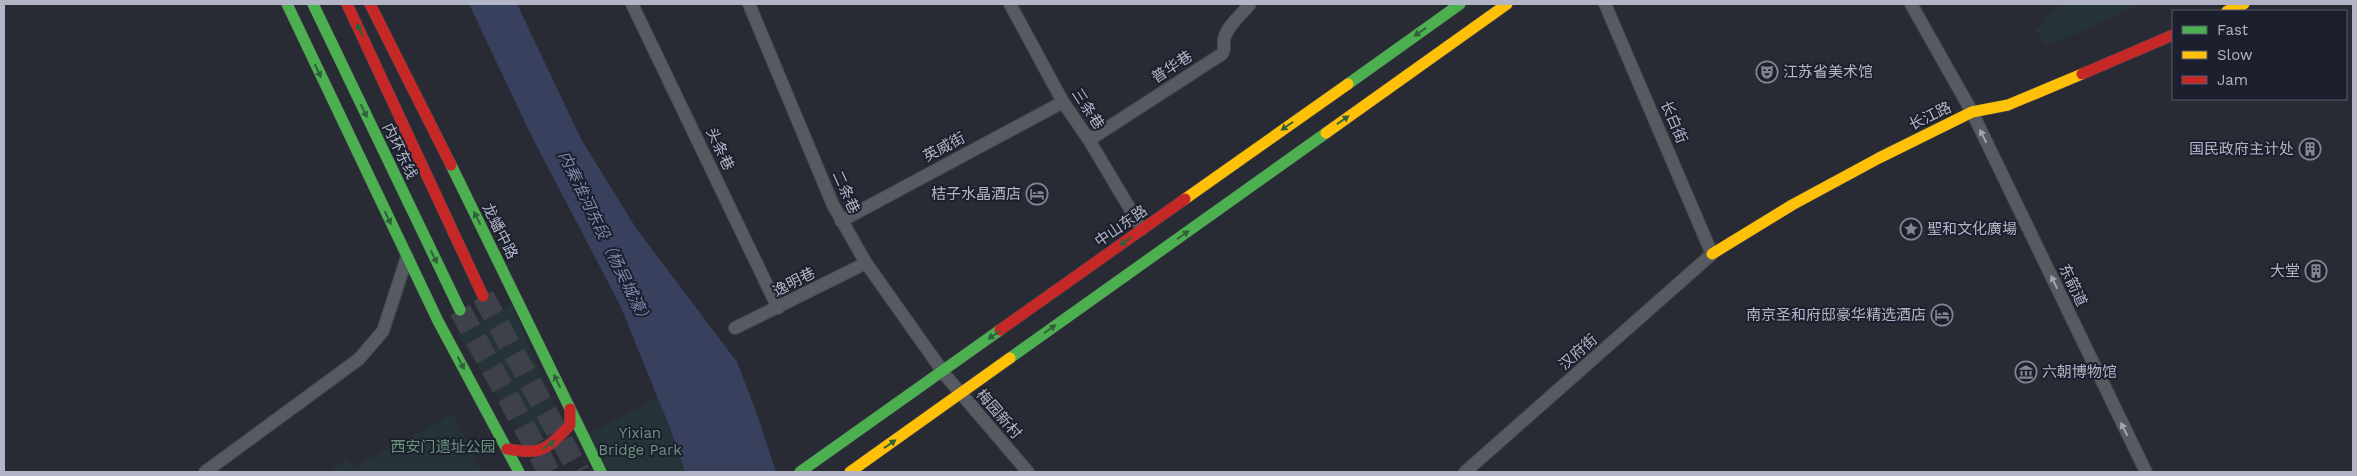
<svg xmlns="http://www.w3.org/2000/svg" width="2357" height="476" viewBox="0 0 2357 476" font-family="'Work Sans','Noto Sans SC',sans-serif">
	<style>
		.green { fill: #26343a }
		.water { fill: #38405d }
		.lines { fill: none; stroke-linecap: round; stroke-linejoin: round }
		.highway-tunnel { stroke: #3e404a; stroke-width: 22; stroke-dasharray: 22 11; stroke-linecap: butt }
		.street-casing { stroke: #45464d; stroke-width: 14 }
		.fast-casing { stroke: #45464d; stroke-width: 12 }
		.slow-casing { stroke: #45464d; stroke-width: 12 }
		.jam-casing { stroke: #45464d; stroke-width: 12 }
		.street { stroke: #585a62; stroke-width: 12 }
		.fast { stroke: #4caf50; stroke-width: 11 }
		.slow { stroke: #ffc107; stroke-width: 11 }
		.jam { stroke: #c62828; stroke-width: 11 }
		.oneway { fill: #32603d }
		.oneway2 { fill: #a0a3b1 }
		.labels { text-anchor: middle; dominant-baseline: central; stroke-width: 4; stroke-linejoin: round; paint-order: stroke }
		.street-label { font-size: 15px; fill: #b2b5c5; stroke: #1c202e }
		.poi-label { font-size: 15px; fill: #b2b5c5; stroke: #1c202e; text-anchor: end }
		.park-label { font-size: 15px; fill: #6b947d; stroke: #1c202e }
		.water-label { font-size: 16px; font-style: italic; fill: #7c86ab; stroke: #1c202e }
	</style>
	<rect width="100%" height="100%" fill="#292b34"/>
	<path class="green" d="M2062,4H2141L2047,46L2035,30L2044,25L2042,19Z
		M512,305L554,405L555,421C546,433 540,437 524,435L516,425L457,334Z
		M658,397L684,472H601L584,437Z
		M453,414L482,472H328L347,459L353,468Z"/>
	<path class="water" d="M469,4H517L581,139L636,228L737,362L757,414L776,472H685L668,423L620,305L531,135Z"/>
	<g class="lines">
		<path class="highway-tunnel" d="M483,296L579,472
			M460,310L549,472"/>
		<g class="street-casing">
			<path id="street" d="M632,4L778,308
				M749,4L833,205L866,263L946,376L1028,472
				M1010,4L1063,102L1089,140L1142,229
				M1911,4L1972,112L2146,472
				M1089,140L1222,54C1226,49 1223,45 1224,39C1227,26 1242,14 1250,4
				M841,221L1063,102
				M735,328L866,263
				M205,472L359,359L383,331L407,257
				M1465,472L1712,254L1605,4"/>
		</g>
		<g class="fast-casing">
			<path id="fast" d="M287,4L438,321L519,472
				M313,4L460,310
				M1348,84L1460,4
				M451,165L601,472
				M1010,358L1326,133
				M800,472L1000,330"/>
		</g>
		<g class="slow-casing">
			<path id="slow" d="M2227,11L2244,4
				M1326,133L1507,4
				M1185,199L1348,84
				M1712,254L1792,205L1879,158L1972,112L2008,105L2082,74
				M850,472L1010,358"/>
		</g>
		<g class="jam-casing">
			<path id="jam" d="M347,4L483,296
				M370,4L451,165
				M2082,74L2173,35
				M1000,330L1185,199
				M507,449C542,455 546,450 570,425V409"/>
		</g>
		<use href="#street" class="street"/>
		<use href="#fast" class="fast"/>
		<use href="#slow" class="slow"/>
		<use href="#jam" class="jam"/>
	</g>
	<defs><path id="oneway-solid" d="M-6-.8H1V-3.2L6.5 0L1 3.2V.8H-6Z" transform="scale(1.25)"/></defs>
	<g class="oneway">
		<use href="#oneway-solid" transform="translate(360 30) rotate(-115)"/>
		<use href="#oneway-solid" transform="translate(1420 32) rotate(145)"/>
		<use href="#oneway-solid" transform="translate(318 71) rotate(64)"/>
		<use href="#oneway-solid" transform="translate(364 111) rotate(64)"/>
		<use href="#oneway-solid" transform="translate(1343 120) rotate(-35)"/>
		<use href="#oneway-solid" transform="translate(1287 126) rotate(145)"/>
		<use href="#oneway-solid" transform="translate(388 218) rotate(64)"/>
		<use href="#oneway-solid" transform="translate(477 218) rotate(-117)"/>
		<use href="#oneway-solid" transform="translate(1183 235) rotate(-35)"/>
		<use href="#oneway-solid" transform="translate(1126 241) rotate(145)"/>
		<use href="#oneway-solid" transform="translate(434 257) rotate(64)"/>
		<use href="#oneway-solid" transform="translate(1050 329) rotate(-35)"/>
		<use href="#oneway-solid" transform="translate(994 335) rotate(145)"/>
		<use href="#oneway-solid" transform="translate(461 363) rotate(62)"/>
		<use href="#oneway-solid" transform="translate(557 381) rotate(-116)"/>
		<use href="#oneway-solid" transform="translate(890 444) rotate(-35)"/>
		<use href="#oneway-solid" transform="translate(549 445) rotate(-35)"/>
	</g>
	<g class="oneway2">
		<use href="#oneway-solid" transform="translate(1983 136) rotate(-116)"/>
		<use href="#oneway-solid" transform="translate(2054 282) rotate(-116)"/>
		<use href="#oneway-solid" transform="translate(2124 429) rotate(-117)"/>
	</g>
	<defs>
		<g id="theatre-ring" transform="scale(1.125)"><circle r="9.5" fill="#1c202e" stroke="#828592" stroke-width="1.5"/><path d="M-5-5.5Q0-4 5-5.5V0Q5 5 0 6Q-5 5-5 0ZM-3.3-2.5H-1v1.5H-3.3ZM1-2.5H3.3v1.5H1ZM-2.8 1Q0 5.5 2.8 1Z" fill="#828592"/></g>
		<g id="building-ring" transform="scale(1.125)"><circle r="9.5" fill="#1c202e" stroke="#828592" stroke-width="1.5"/><path d="M-4-6H4V6H1V3H-1V6H-4ZM-2.5-4.3h1.7v1.8h-1.7ZM.8-4.3h1.7v1.8H.8ZM-2.5-1h1.7V.8h-1.7ZM.8-1h1.7V.8H.8Z" fill="#828592"/></g>
		<g id="hotel-ring" transform="scale(1.125)"><circle r="9.5" fill="#1c202e" stroke="#828592" stroke-width="1.5"/><path d="M-6-4.5h1.5V1H6V5H4.5V3h-9V5H-6ZM-4 0a1.8 1.8 0 1 1 3.6 0ZM.5 0V-2.5h3Q6-2.5 6 0Z" fill="#828592"/></g>
		<g id="sight-ring" transform="scale(1.125)"><circle r="9.5" fill="#1c202e" stroke="#828592" stroke-width="1.5"/><path d="M0-6L1.8-2.2L6-1.7L2.9 1.2L3.7 5.4L0 3.3L-3.7 5.4L-2.9 1.2L-6-1.7L-1.8-2.2Z" fill="#828592"/></g>
		<g id="museum-ring" transform="scale(1.125)"><circle r="9.5" fill="#1c202e" stroke="#828592" stroke-width="1.5"/><path d="M0-6L6-3V-2H-6V-3ZM-5-1h2V3h-2ZM-1-1h2V3h-2ZM3-1h2V3H3ZM-6 4H6V6H-6Z" fill="#828592"/></g>
	</defs>
	<g fill-rule="evenodd">
		<use href="#theatre-ring" x="1767" y="72"/>
		<use href="#building-ring" x="2310" y="149"/>
		<use href="#hotel-ring" x="1037" y="194"/>
		<use href="#sight-ring" x="1911" y="229"/>
		<use href="#building-ring" x="2316" y="271"/>
		<use href="#hotel-ring" x="1942" y="315"/>
		<use href="#museum-ring" x="2026" y="372"/>
	</g>
	<g class="labels">
		<g class="street-label">
			<text transform="translate(1172 67) rotate(-33)">普华巷</text>
			<text transform="translate(1088 109) rotate(57)">三条巷</text>
			<text transform="translate(1930 116) rotate(-26)">长江路</text>
			<text transform="translate(1674 122) rotate(67)">长白街</text>
			<text transform="translate(944 147) rotate(-28)">英威街</text>
			<text transform="translate(720 149) rotate(65)">头条巷</text>
			<text transform="translate(400 151) rotate(64)">内环东线</text>
			<text transform="translate(846 192) rotate(66)">二条巷</text>
			<text transform="translate(1121 226) rotate(-35)">中山东路</text>
			<text transform="translate(500 231) rotate(63)">龙蟠中路</text>
			<text transform="translate(794 282) rotate(-27)">逸明巷</text>
			<text transform="translate(2073 285) rotate(64)">东箭道</text>
			<text transform="translate(1578 352) rotate(-42)">汉府街</text>
			<text transform="translate(999 414) rotate(49)">梅园新村</text>
		</g>
		<g class="poi-label">
			<text x="1783" y="72" text-anchor="start">江苏省美术馆</text>
			<text x="2294" y="149">国民政府主计处</text>
			<text x="1021" y="194">桔子水晶酒店</text>
			<text x="1927" y="229" text-anchor="start">聖和文化廣場</text>
			<text x="2300" y="271">大堂</text>
			<text x="1926" y="315">南京圣和府邸豪华精选酒店</text>
			<text x="2042" y="372" text-anchor="start">六朝博物馆</text>
		</g>
		<g class="park-label">
			<text x="640" y="433">Yixian<tspan x="640" dy="17">Bridge Park</tspan></text>
			<text x="443" y="447">西安门遗址公园</text>
		</g>
		<g class="water-label">
			<text transform="translate(605 238) rotate(64)">内秦淮河东段（杨吴城濠）</text>
		</g>
	</g>
	<rect width="2357" height="476" fill="none" stroke="#b2b5c5" stroke-width="10"/>
	<rect x="2172" y="10" width="175" height="90" fill="#1c202e" stroke="#585c6a"/>
	<rect x="2182" y="26" width="25" height="8" fill="#4caf50" stroke="#585c6a"/>
	<text x="2217" y="35" font-size="15" fill="#b2b5c5">Fast</text>
	<rect x="2182" y="51" width="25" height="8" fill="#ffc107" stroke="#585c6a"/>
	<text x="2217" y="60" font-size="15" fill="#b2b5c5">Slow</text>
	<rect x="2182" y="76" width="25" height="8" fill="#c62828" stroke="#585c6a"/>
	<text x="2217" y="85" font-size="15" fill="#b2b5c5">Jam</text>
</svg>
